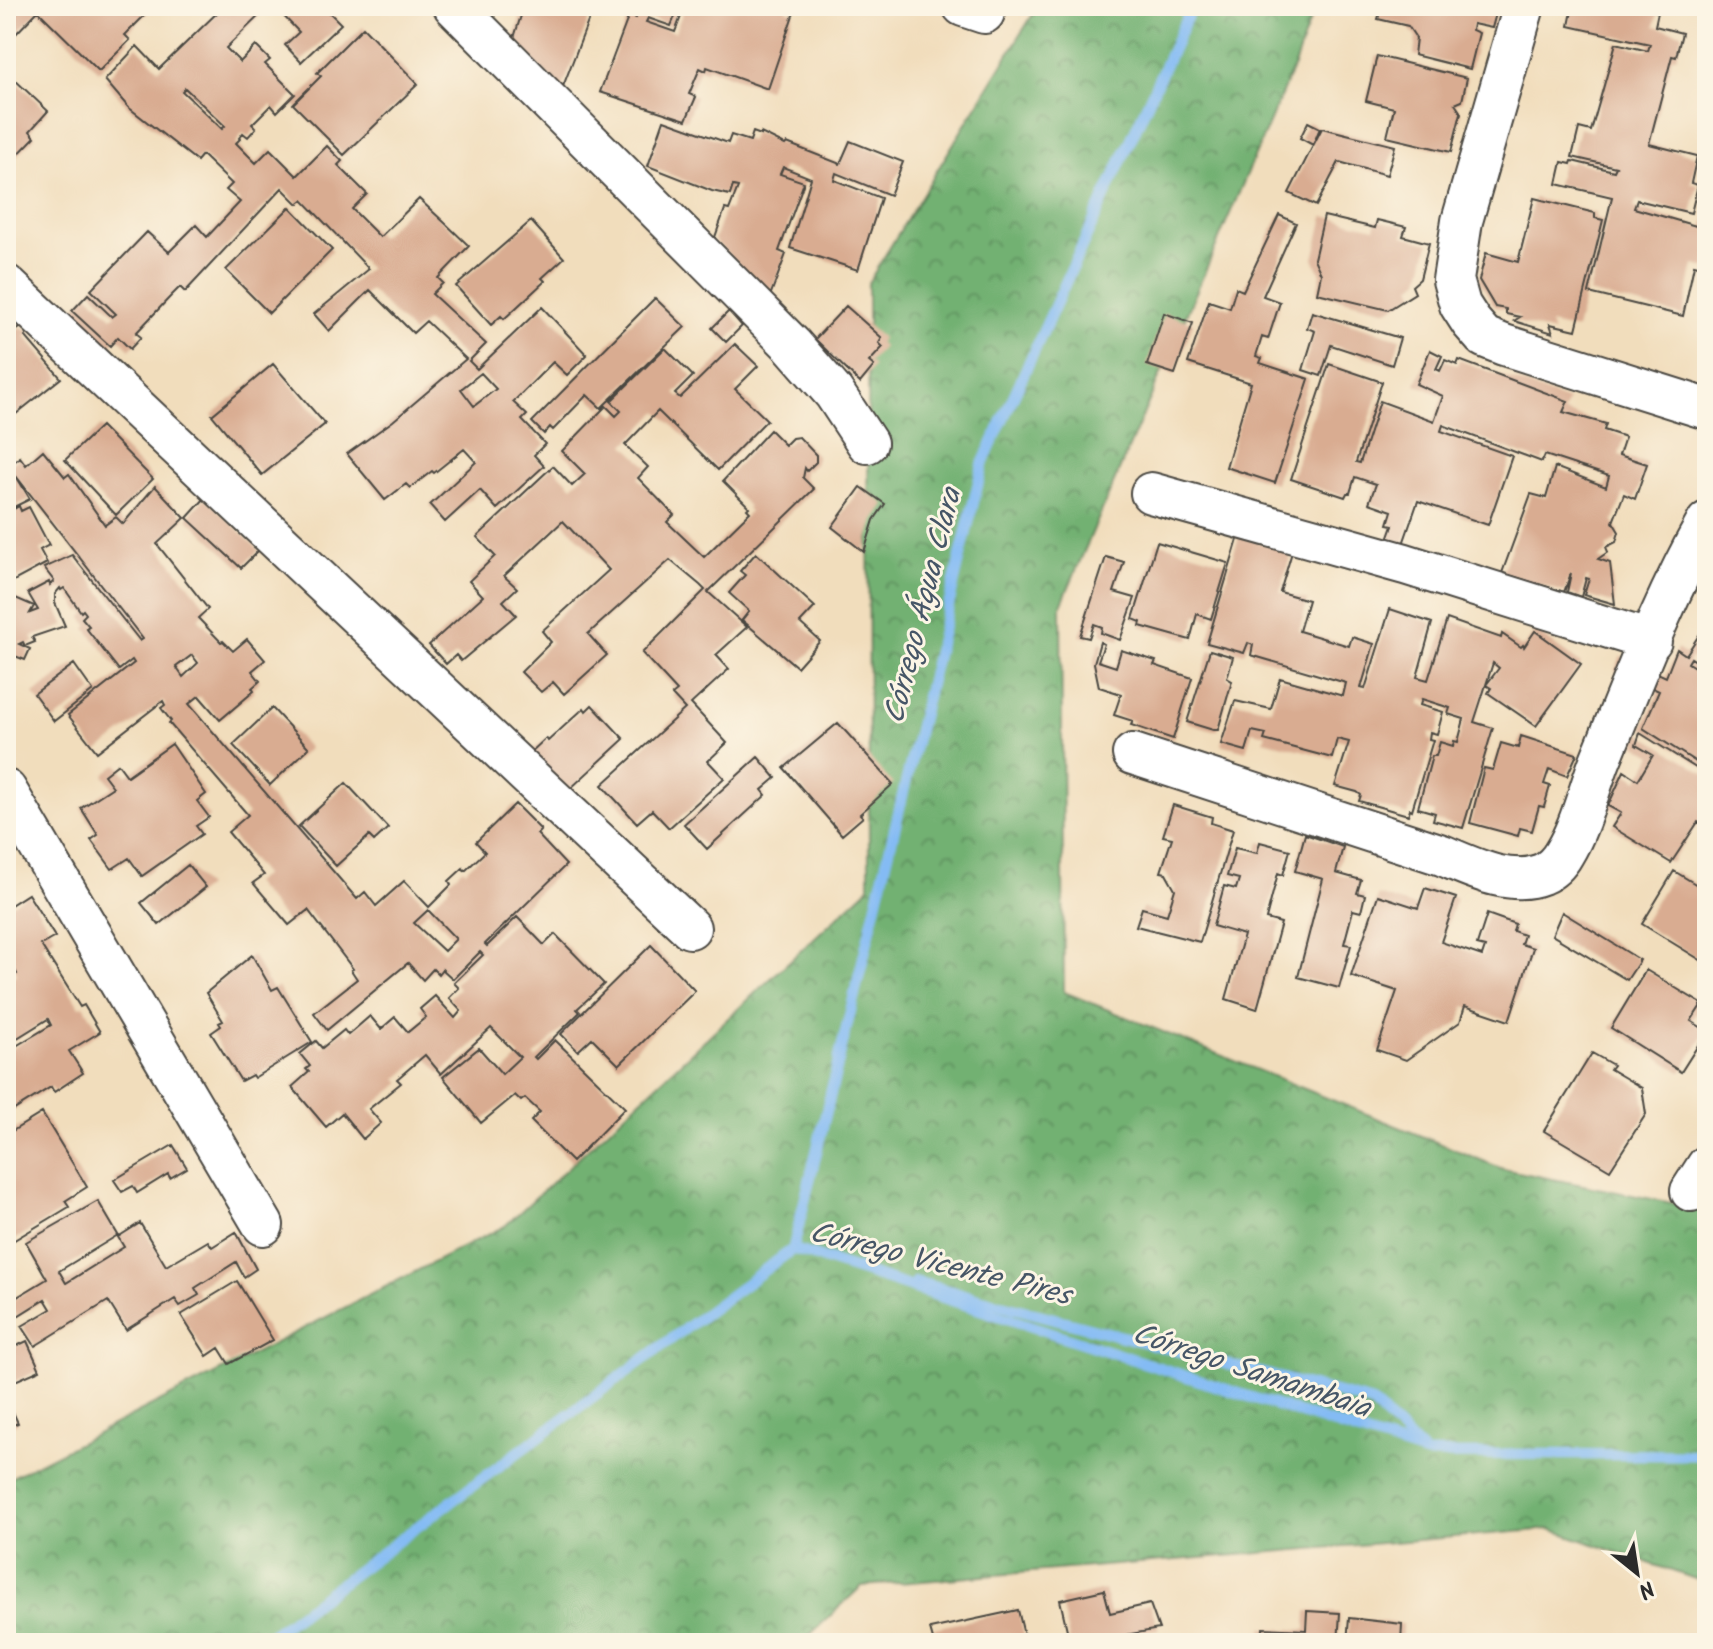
<svg xmlns="http://www.w3.org/2000/svg" width="1713" height="1649" viewBox="0 0 1713 1649" font-family="Kalam,sans-serif">
	<style>
		.forest { fill: url(#forest-crowns); stroke: #4e6e4e; stroke-width: 2 }
		.lines { fill: none; stroke-linecap: round; stroke-linejoin: round }
		.stream { stroke: #84bbf4; stroke-width: 11 }
		.building { fill: #d9ac91; fill-rule: evenodd }
		.street-casing { stroke: #494641; stroke-width: 44 }
		.street { stroke: #fff; stroke-width: 40 }
		.labels { text-anchor: middle; dominant-baseline: central; stroke-width: 6; stroke-linejoin: round; paint-order: stroke }
		.water-label { font-size: 30px; font-style: italic; fill: #465667; stroke: #fcf5e5 }
	</style>
	<defs>
		<pattern id="forest-crowns" width="20" height="18" patternUnits="userSpaceOnUse" patternTransform="scale(2)"><rect width="20" height="18" fill="#72b172"/><path d="M2 6a3 3 0 1 1 6 0M12 15a3 3 0 1 1 6 0" fill="none" stroke="#5e905e"/></pattern>
	</defs>
	<rect width="100%" height="100%" fill="#fcf5e5"/>
	<filter id="ink" filterUnits="userSpaceOnUse"><feTurbulence type="fractalNoise" baseFrequency=".0125" numOctaves="2"/><feDisplacementMap in="SourceGraphic" scale="16" xChannelSelector="R" yChannelSelector="G"/><feConvolveMatrix kernelMatrix="1 2 1 2 8 2 1 2 1" color-interpolation-filters="sRGB"/></filter>
	<filter id="wash" filterUnits="userSpaceOnUse"><feTurbulence type="fractalNoise" baseFrequency=".006" numOctaves="4" result="noise"/><feDisplacementMap in="SourceGraphic" scale="32" xChannelSelector="R" yChannelSelector="G"/><feGaussianBlur stdDeviation="1.8" result="paint"/><feColorMatrix in="noise" values="0 0 0 0 0 0 0 0 0 0 0 0 0 0 0 0 0 1.4 0 .05"/><feComposite in="paint" operator="in"/></filter>
	<g filter="url(#wash)">
		<rect width="100%" height="100%" fill="#f1ddbc"/>
		<path class="forest" d="M1038,6H1315L1295,63L1061,605L1064,992L1503,1169L1707,1210V1583L1550,1529L862,1586L801,1643H6V1480L505,1226L869,887L868,283Z"/>
		<g class="lines">
			<path class="stream" d="M1192,6L983,463L793,1249L1426,1454L1707,1455
				M916,1282L1371,1402L1423,1452
				M260,1643L793,1249L799,1251"/>
		</g>
		<g id="blocks">
			<path class="building" d="M6,6H154L125,35L130,40L99,71L38,11L6,44Z
				M224,6H269L226,48L240,62L256,46L270,60L265,64L295,94L277,112L271,105L252,124L256,128L248,137L243,133L239,138L240,139L236,143L256,163L270,149L297,176L327,146L342,161L338,165L367,194L352,209L380,237L419,199L445,223L469,246L438,278L443,283L432,294L486,344L469,361L477,369L542,307L587,355L567,375L553,362L513,402L527,415L522,420L545,444L534,455L544,466L497,509L480,490L445,522L430,505L476,462L464,449L434,473L432,471L410,488L406,484L385,500L347,454L393,421L466,359L426,321L413,333L370,290L329,331L314,314L369,269L303,200L298,204L282,188L185,292L180,287L171,296L136,333L141,337L130,349L118,337L110,346L72,311L88,294L112,317L116,314L91,290L147,232L169,252L196,225L207,237L240,202L226,190L232,184L202,155L197,161L128,107L105,80L137,46L159,69ZM185,88L225,126L222,129L182,91ZM481,373L496,389L474,406L461,389Z
				M274,6H323L341,24L301,62L285,45L299,32Z
				M524,6H594L562,89L513,41Z
				M605,6H679L671,26L648,18L646,22L675,32L685,6H788L787,10L794,12L768,89L707,67L706,71L700,68L689,94L696,97L686,120L600,92L629,15L636,18L638,12L622,6L620,12Z
				M1382,6H1498L1492,28L1473,24L1472,30L1479,33L1470,69L1414,55L1416,38L1408,26L1378,19Z
				M1573,6H1653L1652,10L1658,12L1655,26L1682,33L1676,57L1672,56L1649,144L1697,156L1691,183L1698,185L1691,213L1637,200L1634,208L1703,228L1707,215V268L1694,265L1683,316L1589,293L1612,197L1557,184L1562,162L1571,164L1572,161L1614,171L1616,167L1572,157L1579,128L1591,131L1616,43L1648,51L1650,44L1569,26Z
				M363,27L418,84L344,155L293,104L321,76L317,73Z
				M1377,56L1467,78L1462,101L1455,104L1461,113L1451,152L1387,137L1394,108L1366,101Z
				M6,77L11,81L13,78L48,111L30,131L35,137L6,167Z
				M664,120L728,143L731,135L750,141L753,132L761,135V133L785,145L787,143L840,164L850,141L903,162L890,195L836,173L834,180L881,198L858,270L790,248L811,178L783,167L780,174L804,182L779,251L786,254L770,296L714,240L725,209L729,210L738,187L733,186L730,195L712,191L648,166Z
				M1308,122L1320,128L1313,145L1300,138Z
				M1322,128L1395,146L1387,175L1339,162L1316,206L1289,193Z
				M1534,198L1595,213V218L1603,220L1576,330L1550,324L1553,333L1514,321L1520,317L1506,314V309L1495,307L1479,280L1486,253L1518,262Z
				M290,207L332,250L269,313L226,270Z
				M1279,215L1296,223L1263,296L1280,302L1268,339L1262,337L1256,356L1262,358L1260,363L1309,379L1275,483L1226,467L1251,383L1188,363L1209,301L1230,308L1236,288L1243,291Z
				M1324,216L1375,228L1377,220L1406,227L1403,236L1429,243L1420,279L1412,286L1415,293L1388,310L1317,293L1321,274L1314,259Z
				M531,221L564,258L542,278L545,281L504,319L501,316L491,325L456,286Z
				M655,298L685,327L601,408L587,395L553,430L550,427L544,434L532,422Z
				M846,306L882,338L879,343L883,347L869,362L874,366L860,383L815,339Z
				M729,311L742,326L726,342L712,328Z
				M1312,312L1400,338L1392,365L1331,345L1321,376L1303,370L1315,331L1307,328Z
				M1164,313L1193,323L1175,374L1147,365Z
				M6,317L17,330L22,327L29,333L25,336L61,378L6,422Z
				M735,344L758,366L735,389L767,420L718,470L658,411L625,445L648,467L638,478L674,515L667,522L704,557L750,512L747,509L749,507L723,481L770,430L785,445L792,438L799,437L816,455V462L807,471L805,468L803,478L814,489L708,592L747,627L716,655L729,669L691,704L727,743L708,761L724,778L669,828L652,810L637,823L602,785L685,709L672,695L677,691L642,653L705,590L700,585L670,560L588,634L607,655L564,694L553,682L541,692L521,672L551,642L542,631L609,570L563,521L504,576L517,588L503,601L516,615L461,661L456,655L446,664L429,645L483,596L469,581L495,556L477,537L553,466L572,486L585,474L562,451L606,406L616,416L621,411L611,401L665,348L693,376L675,394L680,398Z
				M1430,350L1442,356L1436,369L1440,371L1445,360L1457,365L1459,360L1568,401L1563,412L1606,424L1604,430L1625,437L1619,455L1647,464L1635,499L1624,494L1613,522L1619,532L1616,542L1606,547L1608,552L1598,559L1610,563L1615,604L1584,595L1589,579L1586,578L1581,597L1567,592L1571,573L1564,592L1502,573L1531,494L1546,498L1555,467L1606,487L1609,476L1545,455L1542,462L1443,425L1441,431L1512,456L1488,525L1418,501L1403,544L1388,539L1393,525L1388,524L1392,511L1369,503L1376,484L1355,477L1350,493H1347L1345,497L1291,479L1329,364L1382,382L1356,462L1360,463L1380,401L1434,421L1443,396L1416,384Z
				M273,364L325,424L262,475L212,415Z
				M101,426L153,479L116,515L65,460Z
				M43,450L65,477L69,474L105,525L116,517L123,524L155,486L185,518L157,544L208,609L198,618L221,642L223,641L233,651L247,639L265,660L252,671L260,681L252,688L254,691L220,720L199,696L189,704L357,899L365,892L376,906L404,881L429,907L451,885L449,881L463,868L465,871L485,852L476,842L515,804L541,830L537,834L566,865L485,944L487,946L517,917L544,945L555,934L604,984L577,1009L580,1012L534,1057L536,1059L555,1040L625,1108L572,1162L531,1121L540,1112L525,1098L521,1101L515,1095L481,1123L443,1077L479,1048L502,1074L520,1057L491,1028L441,1074L425,1055L397,1079L401,1083L369,1109L381,1123L363,1139L342,1113L326,1127L292,1087L309,1072L306,1069L310,1066L300,1054L316,1041L322,1048L344,1030L348,1035L370,1016L381,1029L395,1017L408,1032L426,1017L420,1009L435,996L455,1018L461,1011L449,998L459,988L454,983L483,955L480,952L453,979L442,969L438,974L433,969L423,980L408,963L327,1030L314,1013L357,979L351,970L353,969L308,910L289,925L253,883L264,875L228,832L248,815L169,723L171,721L161,708L165,705L163,701L97,752L68,715L134,663L132,660L119,670L86,628L89,626L82,618L86,614L83,610L81,612L64,588L61,590L60,588L55,594V603L65,626L32,637L35,642L25,646L23,642L19,644L30,649L25,660L15,656L8,673L12,678L6,682V608L11,596L34,606L30,613L38,610L28,593L49,582L50,585L54,581L44,568L72,555L140,641L143,639L16,476L30,499L6,511V464L8,467L20,457L26,465ZM192,655L198,663L183,677L176,667ZM428,910L456,939L444,951L414,923Z
				M861,487L885,504L874,520L864,552L832,527Z
				M205,498L259,550L241,568L187,518Z
				M19,506L21,511L29,507L49,545L40,550L47,563L10,583L8,579L6,580V513Z
				M1239,536L1292,552L1280,592L1308,600L1299,631L1349,646L1352,637L1374,644L1361,688L1365,689L1390,609L1432,623L1417,677L1428,680L1447,619L1501,638L1502,634L1521,647L1523,645L1524,647L1535,631L1581,664L1536,726L1488,693L1491,688L1486,685L1499,668L1493,663L1474,722L1493,728L1463,828L1433,820L1435,813L1418,808L1432,756H1436L1440,742L1453,746L1454,741L1458,742L1464,719L1448,714L1450,708L1422,699L1420,705L1443,712L1437,734L1430,732L1429,739L1433,740L1412,810L1410,809L1408,815L1359,801L1361,795L1357,792L1335,786L1349,742L1337,739L1332,758L1264,740L1266,734L1252,731L1246,751L1221,744L1235,701L1271,709L1280,678L1343,696L1346,683L1251,655L1253,645L1248,643L1244,653L1207,643Z
				M1157,542L1228,563L1211,619L1197,614L1190,640L1140,626L1141,622L1133,619Z
				M756,553L815,607L800,623L820,641L797,667L742,620L749,611L729,593L745,575L740,571Z
				M1106,557L1124,562L1114,592L1135,598L1120,640L1101,633L1102,627L1094,624L1089,638L1080,636Z
				M1701,632L1707,635V668L1691,658L1688,663L1707,675V769L1643,728L1659,691L1615,670L1621,656L1666,677L1677,649L1686,655Z
				M1100,642L1104,644L1098,661L1116,667L1121,650L1156,661L1154,665L1192,678L1173,739L1131,725L1133,721L1114,715L1121,694L1099,687L1094,663Z
				M1210,650L1233,657L1227,678L1232,681L1218,730H1213L1187,722Z
				M74,664L93,691L54,721L34,694Z
				M592,705L624,739L569,790L530,753L546,738L548,741L584,708L586,711Z
				M272,708L309,748L270,785L233,745Z
				M838,723L893,784L860,814L863,817L842,835L784,768Z
				M1640,733L1707,775V827L1698,822L1671,863L1612,827L1621,813L1608,806L1624,771L1638,780L1653,755L1636,745Z
				M1521,736L1577,754L1567,776L1549,769L1544,784L1550,786L1544,807L1539,806L1532,831L1520,828L1518,836L1470,823L1484,768L1493,770L1501,743L1518,748Z
				M172,744L206,794L197,801L209,817L196,826L202,834L142,876L129,858L112,869L91,840L98,835L81,808L113,787L104,775L118,764L127,776Z
				M758,757L776,778L762,790L766,795L707,849L684,824Z
				M346,783L388,828L374,841L369,836L336,866L299,826Z
				M1173,805L1212,817L1211,823L1233,830L1200,942L1136,926L1142,908L1167,915L1175,889L1166,873L1161,872L1172,838L1163,836Z
				M1305,834L1343,847L1336,873L1361,880L1357,893L1365,895L1361,912L1353,910L1344,944L1351,945L1339,988L1298,977L1323,879L1295,871Z
				M1260,842L1290,850L1283,875L1278,873L1266,919L1281,923L1257,1009L1226,999L1244,935L1213,926L1224,886L1236,889L1239,879L1227,876L1235,848L1257,853Z
				M188,865L206,887L159,925L141,903Z
				M1674,871L1707,891V964L1642,924Z
				M1425,888L1456,898L1441,942L1482,956L1485,947L1477,945L1487,914L1515,924L1513,931L1524,935L1521,944L1533,948L1509,1021L1465,1006L1460,1022L1406,1060L1377,1050L1397,991L1351,976L1378,895L1418,908Z
				M28,894L55,937L41,945L80,1007L84,1005L100,1032L69,1051L83,1073L54,1092L51,1087L14,1110L6,1097V1052L51,1025L48,1019L6,1045V988L10,985L7,980L17,974L12,965L6,968V908Z
				M1562,912L1640,960L1627,980L1552,935Z
				M651,945L695,991L619,1065L592,1038L578,1051L561,1034Z
				M252,955L272,990L278,987L312,1042L254,1078L252,1075L241,1081L211,1033L221,1026L219,1023L223,1021L206,993Z
				M1646,970L1702,1004L1691,1021L1707,1031L1681,1072L1611,1028Z
				M1592,1053L1613,1065L1610,1069L1642,1088L1646,1114L1610,1170L1544,1131Z
				M42,1113L87,1187L65,1201L69,1207L6,1245V1135Z
				M173,1145L187,1168L170,1178L168,1174L137,1193L133,1186L122,1192L114,1180Z
				M98,1201L118,1235L59,1271L66,1283L124,1247L118,1237L140,1223L166,1266L208,1241L212,1247L236,1232L256,1269L244,1277L236,1262L195,1288L199,1295L180,1306L175,1299L126,1330L108,1301L35,1346L22,1326L51,1309L45,1299L16,1317L9,1302L47,1279L26,1242Z
				M237,1281L273,1340L229,1364L219,1348L207,1356L181,1315Z
				M27,1341L40,1370L6,1385V1351Z
				M6,1397L18,1423L6,1428Z
				M1104,1590L1110,1613L1150,1604L1159,1629L1103,1639L1104,1643H1070L1060,1600Z
				M1018,1610L1026,1643H934L930,1629Z
				M1307,1611L1340,1613L1338,1643H1262L1263,1628L1306,1630Z
				M1349,1618L1402,1624L1401,1643L1347,1642Z"/>
		</g>
	</g>
	<g filter="url(#ink)">
		<use href="#blocks" fill-opacity="0" stroke="#494641" stroke-width="2"/>
		<g class="lines">
			<g class="street-casing">
				<path id="street" d="M454,6L792,345L834,393L867,443
					M963,6L984,13
					M1524,6L1462,221L1453,280L1460,305L1471,322L1484,337L1504,345L1707,409
					M6,285L690,928
					M1151,493L1405,564L1651,641
					M1133,754L1442,855C1471,867 1510,887 1542,874C1551,870 1559,862 1564,853C1581,826 1589,787 1602,756C1634,678 1665,596 1707,522
					M6,790L263,1225
					M1691,1191L1707,1166"/>
			</g>
			<use href="#street" class="street"/>
		</g>
	</g>
	<g class="labels">
		<g class="water-label">
			<text transform="translate(924 606) rotate(-76)">Córrego Água Clara</text>
			<text transform="translate(940 1265) rotate(14)">Córrego Vicente Pires</text>
			<text transform="translate(1251 1372) rotate(18)">Córrego Samambaia</text>
		</g>
	</g>
	<rect width="1713" height="1649" fill="none" stroke="#fcf5e5" stroke-width="32"/>
	<g transform="translate(1637 1573) rotate(150)" stroke="#fcf5e5" stroke-width="6" paint-order="stroke">
	<path d="M0-6L14 30L0 20L-14 30Z" fill="#2b2b2b"/>
	<text y="-12" font-size="22" font-weight="bold" text-anchor="middle" fill="#2b2b2b">N</text>
	</g>
</svg>
